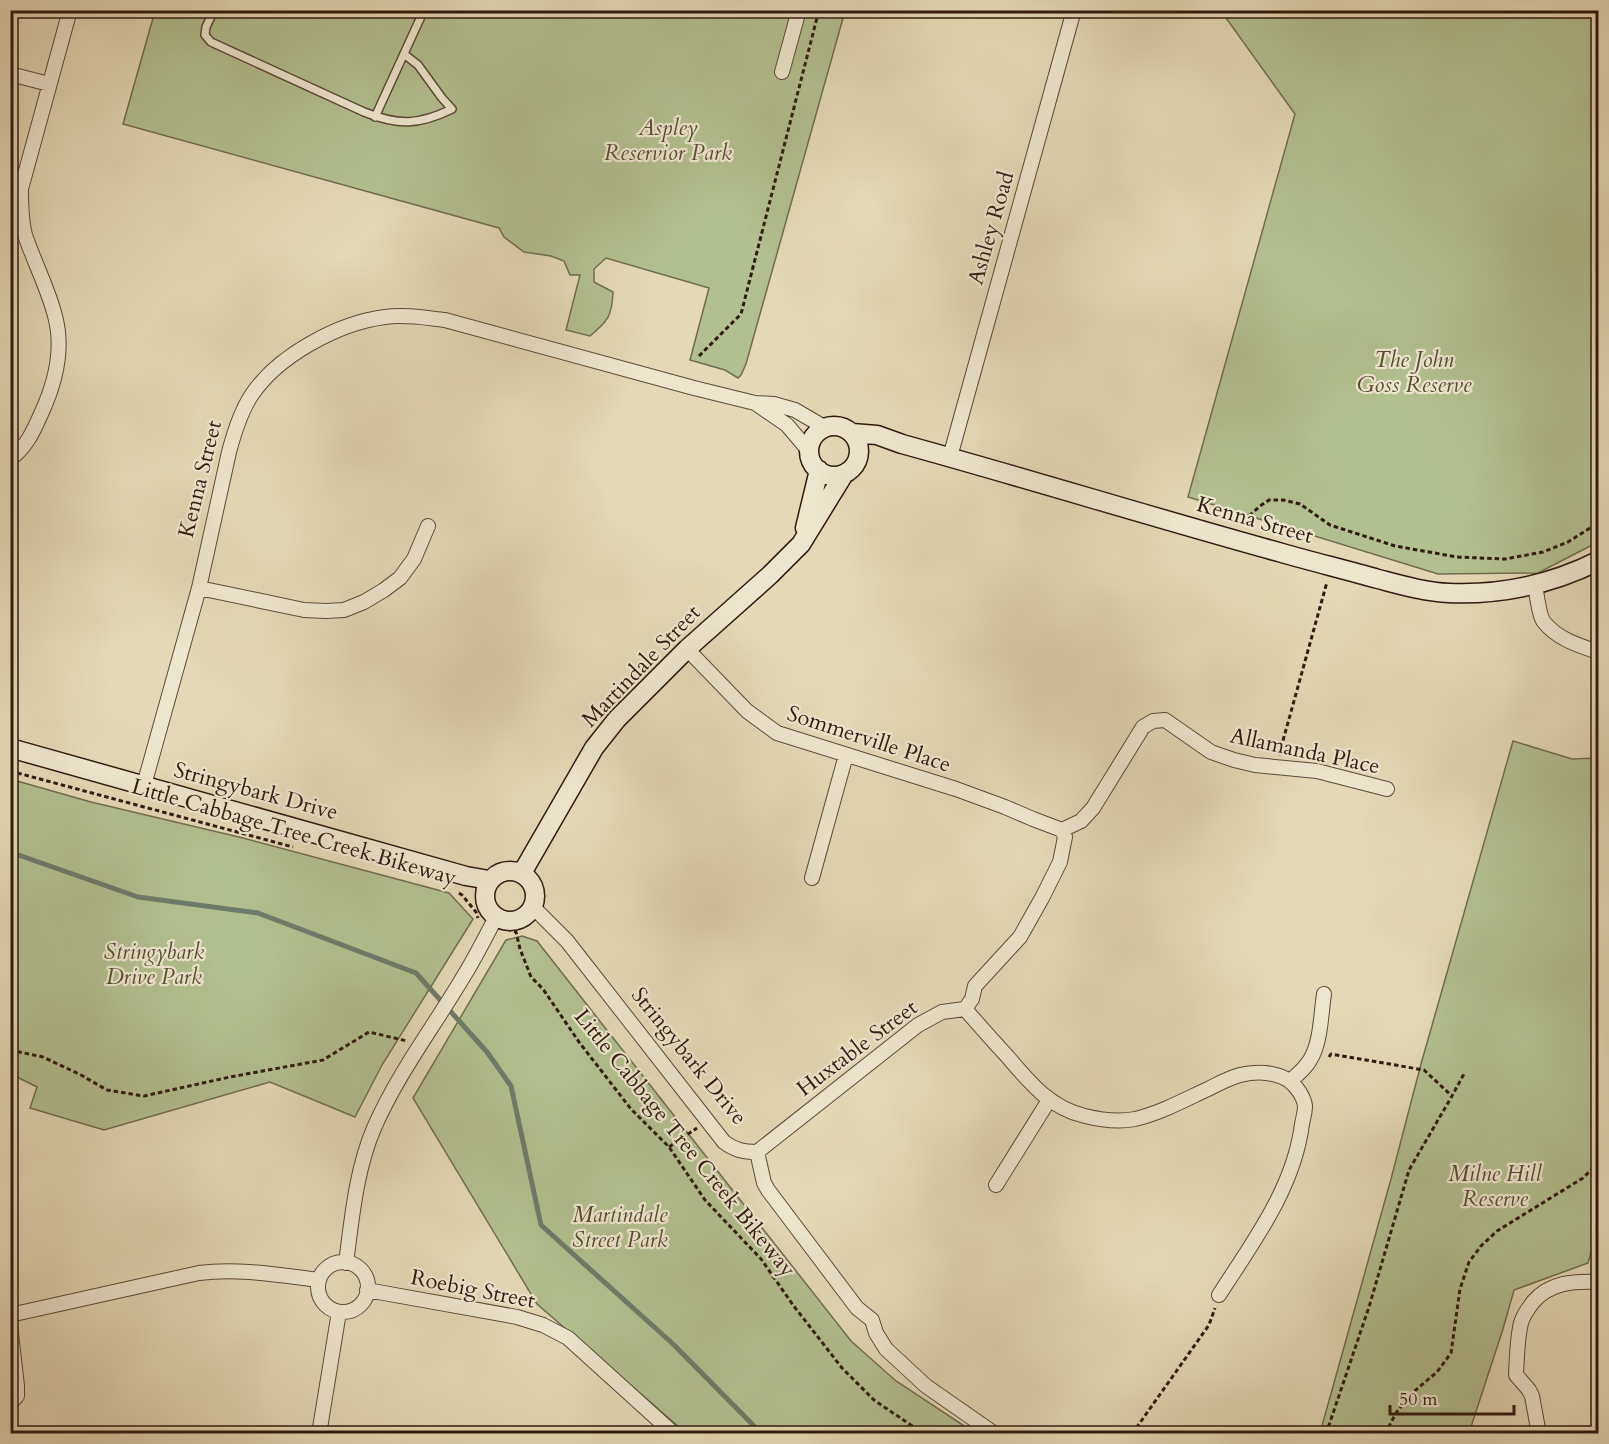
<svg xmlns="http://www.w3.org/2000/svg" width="1609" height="1444" viewBox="0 0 1609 1444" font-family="Cardo,serif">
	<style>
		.green { fill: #b2bf8e; stroke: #716c4f; stroke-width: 1.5 }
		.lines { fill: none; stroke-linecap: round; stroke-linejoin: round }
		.stream { stroke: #6d7b6b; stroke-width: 5 }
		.lane-casing { stroke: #5d4a39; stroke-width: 10 }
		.street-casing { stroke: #5d4a39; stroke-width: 16 }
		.secondary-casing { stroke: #301a10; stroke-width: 21 }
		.path { stroke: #301a10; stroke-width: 3; stroke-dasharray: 4.5 3; stroke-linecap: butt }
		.lane { stroke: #ede6ce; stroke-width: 7 }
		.street { stroke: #ede6ce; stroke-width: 14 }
		.secondary { stroke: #ede6ce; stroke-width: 18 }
		.labels { text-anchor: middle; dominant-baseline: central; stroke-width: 4.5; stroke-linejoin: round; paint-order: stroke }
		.park-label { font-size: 22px; font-style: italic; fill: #574c36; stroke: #ede6ce }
		.street-label { font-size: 22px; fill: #301a10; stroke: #ede6ce }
	</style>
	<rect width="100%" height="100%" fill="#e3d9b4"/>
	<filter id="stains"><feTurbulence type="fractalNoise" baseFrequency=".00333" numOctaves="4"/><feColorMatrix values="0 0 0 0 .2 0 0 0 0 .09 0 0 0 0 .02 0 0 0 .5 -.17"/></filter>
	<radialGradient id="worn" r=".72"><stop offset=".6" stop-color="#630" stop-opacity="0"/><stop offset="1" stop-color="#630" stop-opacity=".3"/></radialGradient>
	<path class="green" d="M155,11H845L746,364L741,375L738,378L725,370L690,360L709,288L606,258L594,269V282L613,292C612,316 608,321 590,336L566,330L580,275H570L564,261L551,256L524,252L504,237L499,228L123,124Z
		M1221,11H1598V542L1538,573L1438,574L1188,497L1295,114Z
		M1513,741L1572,759L1598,758V1227L1588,1263L1514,1290L1503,1329L1469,1433H1320L1391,1179L1421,1064Z
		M10,779L91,802L243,838L449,893L473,919L382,1065L355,1117L270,1082L104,1130L30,1108L37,1087L11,1074Z
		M522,936L537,941L851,1341L896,1381L975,1433H686L537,1304L413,1098L506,940Z"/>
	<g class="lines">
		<path class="stream" d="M10,852L138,897L258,913L416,973L487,1052L511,1086L541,1225L673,1344L762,1434"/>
		<g class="lane-casing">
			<path id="lane" d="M214,10L206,27L205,35L211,42L364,112C399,126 419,125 452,109L442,98L418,65L404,54
				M375,117L424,10"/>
		</g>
		<g class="street-casing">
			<path id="street" d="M782,72L799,10
				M10,74L49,84
				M755,403L787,425L809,451
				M950,457L1074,10
				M10,459C26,448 34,430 41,414C55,384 64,349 55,316C48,288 34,262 25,235C21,220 21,204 21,189L70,10
				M1535,585C1537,595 1539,616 1544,622C1557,639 1580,646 1598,652
				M199,588L304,610L326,611L344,610L364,602L384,590L400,578L414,559L428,526
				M687,649L747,711L777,733L956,789L1005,807L1033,819L1062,830
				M144,785L199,588L229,452C234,433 240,413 251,396C277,356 338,323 385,317C405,314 426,318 445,320L694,388L755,403L774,404L795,410L824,427
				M1062,830L1081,821L1093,808L1143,727L1153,721L1165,720L1211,752L1234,760L1255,765L1317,771L1387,789
				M812,878L846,755
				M533,907L567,941L724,1142C735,1150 743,1152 757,1152L764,1183L768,1190L857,1308L872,1320L876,1333L886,1349L926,1386L995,1434
				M965,1009C979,1025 993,1041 1007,1056C1029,1082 1050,1108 1085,1116C1101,1120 1119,1122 1135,1119C1161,1113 1186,1099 1210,1088C1220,1083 1229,1078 1240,1075C1256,1071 1274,1072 1288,1080C1296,1085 1304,1097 1305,1106C1305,1112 1303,1119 1302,1124C1294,1188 1253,1242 1219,1295
				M1290,1081C1297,1075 1305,1069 1310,1060C1321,1043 1321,1013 1324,994
				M757,1152L918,1025L942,1012L965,1009L972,999L975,986L1020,937L1042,898L1060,862L1065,837L1062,830
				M996,1185L1049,1100
				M318 1287a25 25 0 1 1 50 0a25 25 0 1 1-50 0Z
				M346,1263C352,1218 356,1170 374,1128C398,1073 435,1025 465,974C476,956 486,936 496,917
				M367,1290L517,1317L543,1325L568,1338L674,1434
				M10,1315L199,1273C239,1268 278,1275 319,1280
				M10,1325L17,1386V1396L10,1403
				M319,1434L339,1312
				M1539,1434L1532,1396L1529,1390L1516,1375C1517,1357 1517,1339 1521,1323C1523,1315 1528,1309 1533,1302C1550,1282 1574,1281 1598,1282"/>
		</g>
		<g class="secondary-casing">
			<path id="secondary" d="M809 451a25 25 0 1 1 50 0a25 25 0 1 1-50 0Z
				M852,433L877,435L902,444C1029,479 1155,518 1282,553C1314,562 1346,570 1378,579C1401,585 1425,592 1449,593C1501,595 1552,584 1598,561
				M805,528L819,470
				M10,748L466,876L489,880
				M485 896a25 25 0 1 1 50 0a25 25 0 1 1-50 0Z
				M522,873L594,748L617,719L687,649L770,575L801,544L844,474"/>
		</g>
		<path class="path" d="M699,356L741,314L819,10
			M1242,518L1249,516L1260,506L1269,500H1283L1300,504L1330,525L1395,546L1457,557L1505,559L1543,552L1568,542L1598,523
			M1279,755L1327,582
			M10,771L293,847
			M459,893L462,895L476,912L478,918
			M507,929L516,932L520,949L531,977L543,989L579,1042L631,1109L669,1147L705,1200L761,1259L793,1305L842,1368L874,1400L924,1434
			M10,1050L43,1057L81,1075L107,1090L144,1096L230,1077L323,1060L369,1032L407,1041
			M1329,1057L1331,1054L1424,1070L1452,1096
			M669,1147L697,1128
			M1132,1434L1209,1325L1215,1308
			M1326,1434L1369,1307L1409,1170L1452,1096L1465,1072
			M1385,1434L1396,1413L1411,1394L1437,1372L1451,1353L1460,1289L1469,1262L1481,1246L1497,1231L1583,1178L1598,1163"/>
		<use href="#lane" class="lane"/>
		<use href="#street" class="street"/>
		<use href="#secondary" class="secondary"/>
	</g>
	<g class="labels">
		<g class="park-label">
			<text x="668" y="128">Aspley<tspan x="668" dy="25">Reservior Park</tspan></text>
			<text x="1414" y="360">The John<tspan x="1414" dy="25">Goss Reserve</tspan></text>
			<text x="154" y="952">Stringybark<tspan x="154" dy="25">Drive Park</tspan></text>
			<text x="1495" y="1174">Milne Hill<tspan x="1495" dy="25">Reserve</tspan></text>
			<text x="620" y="1215">Martindale<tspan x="620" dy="25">Street Park</tspan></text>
		</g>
		<g class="street-label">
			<text transform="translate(991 228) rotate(-74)">Ashley Road</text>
			<text transform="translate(200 479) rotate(-76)">Kenna Street</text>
			<text transform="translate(1255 520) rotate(16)">Kenna Street</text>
			<text transform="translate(641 666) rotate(-46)">Martindale Street</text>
			<text transform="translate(869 739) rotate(18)">Sommerville Place</text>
			<text transform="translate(1305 751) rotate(12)">Allamanda Place</text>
			<text transform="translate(256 791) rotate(15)">Stringybark Drive</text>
			<text transform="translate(294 832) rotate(16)">Little Cabbage Tree Creek Bikeway</text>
			<text transform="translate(857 1048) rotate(-37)">Huxtable Street</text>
			<text transform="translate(689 1056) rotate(51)">Stringybark Drive</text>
			<text transform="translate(685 1143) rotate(51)">Little Cabbage Tree Creek Bikeway</text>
			<text transform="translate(473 1289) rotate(11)">Roebig Street</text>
		</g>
	</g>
	<rect width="1609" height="1444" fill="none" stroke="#e3d9b4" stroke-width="36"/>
	<rect x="12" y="12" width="1585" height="1420" fill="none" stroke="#301a10" stroke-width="3"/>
	<rect x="18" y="18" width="1573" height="1408" fill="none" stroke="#301a10" stroke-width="1.5"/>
	<path d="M1390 1405v9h124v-9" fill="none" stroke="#301a10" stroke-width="3"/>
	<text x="1399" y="1405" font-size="18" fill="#301a10" stroke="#ede6ce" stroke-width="4.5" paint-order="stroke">50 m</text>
	<rect width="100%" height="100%" filter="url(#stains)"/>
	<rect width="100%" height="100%" fill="url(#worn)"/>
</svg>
